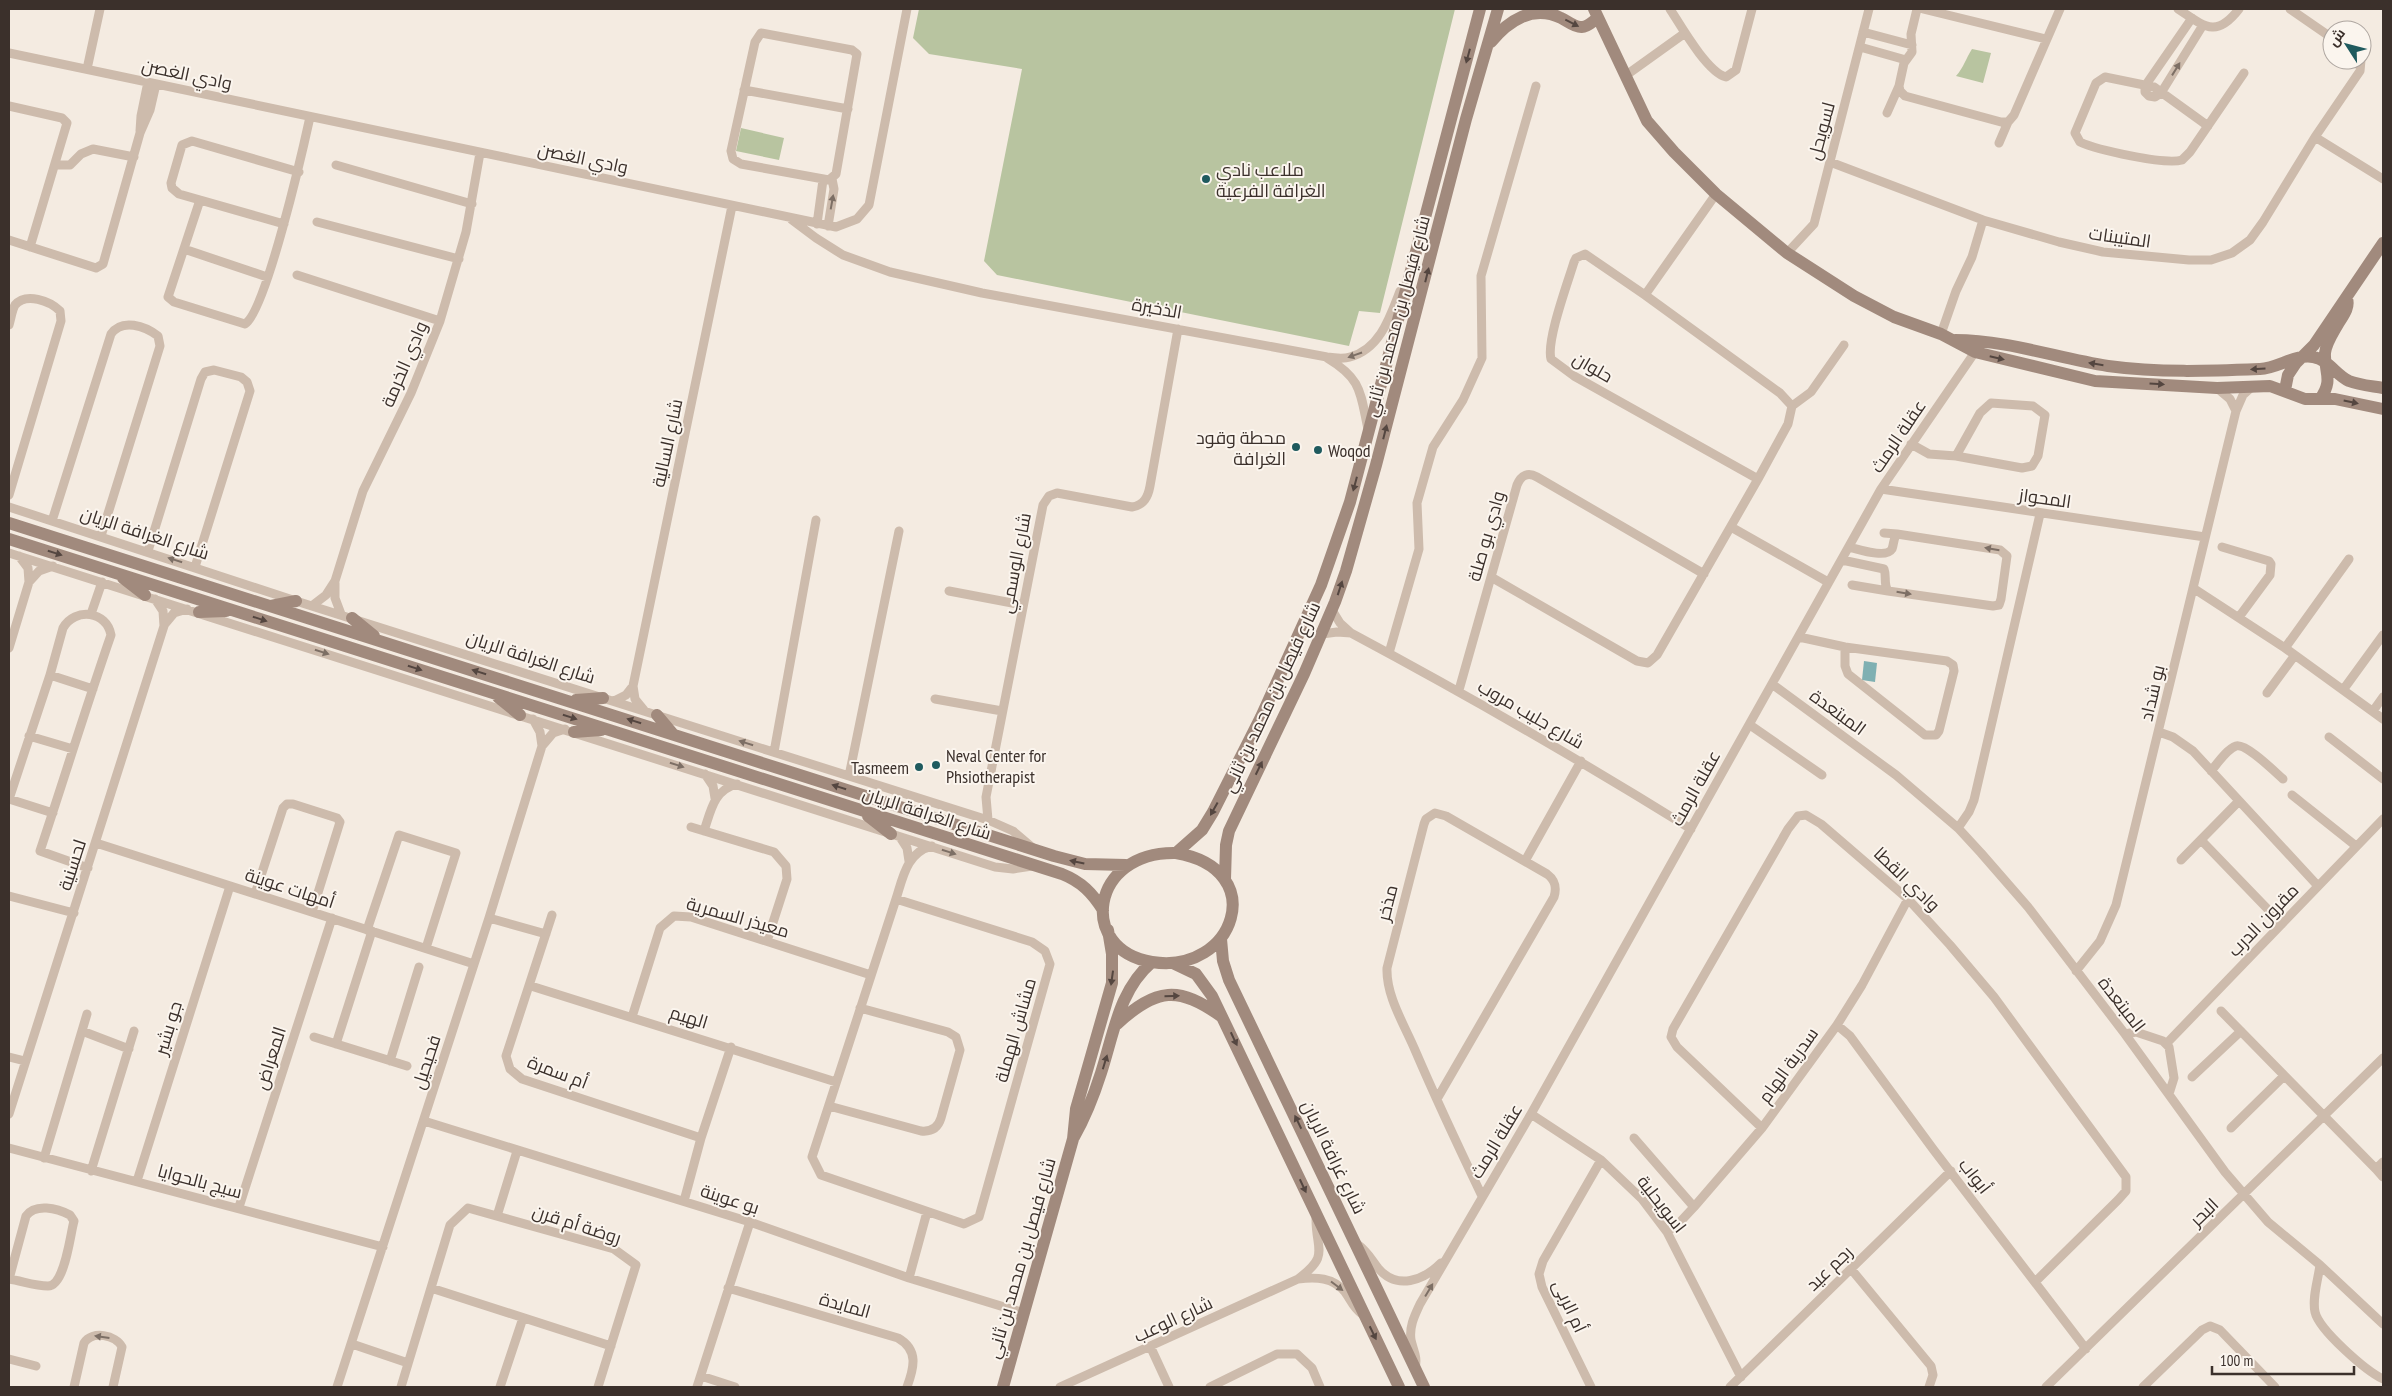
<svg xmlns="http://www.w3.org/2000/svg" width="2392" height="1396" viewBox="0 0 2392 1396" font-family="'PT Sans Narrow',Cairo,sans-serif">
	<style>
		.green { fill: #b8c4a0 }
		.water { fill: #7fb0b2 }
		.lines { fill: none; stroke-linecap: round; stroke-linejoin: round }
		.street { stroke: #cdbbac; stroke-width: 9 }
		.secondary { stroke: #a18a7d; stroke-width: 12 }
		.oneway { fill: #544640 }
		.oneway2 { fill: #7d6f65 }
		.poi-dot { fill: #1f5a5e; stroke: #fbf5ee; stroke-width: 2 }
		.labels { text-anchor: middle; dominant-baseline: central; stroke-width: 4; stroke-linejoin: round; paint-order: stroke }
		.street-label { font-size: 18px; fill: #3b302b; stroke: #fbf5ee }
		.poi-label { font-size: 18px; fill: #3b302b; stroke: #fbf5ee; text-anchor: start }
	</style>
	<rect width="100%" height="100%" fill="#f4ebe1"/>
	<path class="green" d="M919,9H1455L1380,313L1359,311L1349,346L997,275L984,261L1022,69L929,54L913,38Z
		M1972,49L1991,53L1983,83L1956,76C1964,67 1966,58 1972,49Z
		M741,128L784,138L779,160L736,151Z"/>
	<path class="water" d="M1864,661L1877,663L1875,682L1862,680Z"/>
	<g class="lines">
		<path class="street" d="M1670,9C1681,26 1707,72 1726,77L1736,70L1752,9
			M1917,9L1911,34L1912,52L1904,63L1899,86L1900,91L1905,96L2001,122H2008L2014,115L2060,9
			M1923,9L2046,39
			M2178,9C2204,26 2216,39 2239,9
			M2290,9L2332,38
			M2192,18L2145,86V92L2149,96L2155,97L2161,93L2203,25
			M1863,32L1912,45
			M761,33L852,50L857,54L836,174L829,180L741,164L733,159L731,151L755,42Z
			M1860,47L1906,60
			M9,53L836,227L857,219L869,205L907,9
			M87,69L100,9
			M1625,76L1685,33
			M744,90L848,109
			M9,106L62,118L67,123L30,247
			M1887,113L1899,86
			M2208,126L2154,87L2105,77L2096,83L2075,133L2080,142C2097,150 2165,165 2182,160L2190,152L2244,73
			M140,131L141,116L148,82
			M2315,137L2383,179
			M1999,143L2008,122
			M1830,162L1983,220
			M55,165H70L81,154L93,149L134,157
			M336,165L472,204
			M200,200L168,297L174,302L245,324C266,311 303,149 310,117
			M792,220L816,238L843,255L890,272L982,293L1327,357C1334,358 1344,359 1350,357C1380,349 1390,317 1400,291
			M317,222L459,259
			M284,224L179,194L172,188L171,183L182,145L192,141L299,172
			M817,224L823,180
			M828,226L834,189L832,179
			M9,240L96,268L103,264L140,133L150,110L156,84
			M184,249L267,277
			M1787,253L1814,224L1869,9
			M1585,254L1645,295L1780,393L1792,406L1788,424L1758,479L1574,376L1551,359C1546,341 1568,282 1574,262L1576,258Z
			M297,275L440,321
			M1645,295L1716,194
			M9,325C11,319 12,310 15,305C26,292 50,301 60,311L61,321L9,495
			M1941,334L1956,291L1972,257L1983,220L2059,242L2103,252L2189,260H2211L2232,253L2250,240L2263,222L2315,137L2360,71L2361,60
			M1327,358C1362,379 1360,392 1368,429
			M2217,388L2230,399L2236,411
			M1991,403L2033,406L2045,415L2038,456L2032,466L2022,468L1956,456L1980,413Z
			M1792,406L1811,392L1844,345
			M1911,444L1929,454L1956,456
			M1881,489L2205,537
			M9,507L296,601L988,820L1013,831L1034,849
			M52,521L111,334C122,318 145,326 158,336L160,346L101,536
			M1731,527L1828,582
			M1884,533L1897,534
			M2222,547L2269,561L2271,564L2270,575L2239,617
			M148,551L201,379L205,372L214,370L241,377L247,382L250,391L195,567
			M9,553L995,867L1013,869L1032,866
			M1842,560L1884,569C1887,577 1883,583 1888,591L1993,606L1999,605L2001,599L2007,556L2000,550L1897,534C1893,539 1894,544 1892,549C1886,559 1858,549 1849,547
			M1491,577L1637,661L1648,663L1657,655L1758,479
			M29,582L39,571L53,566
			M335,583V598L341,614
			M1852,585L1888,591
			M2193,588L2285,648L2383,719
			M949,591L1023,605
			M313,605L326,595L335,581L363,491L411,393L440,321L466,232L480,153
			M1332,610L1340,623L1351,633C1467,695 1580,760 1691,829
			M91,614L102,582
			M164,625L174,613L187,609
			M1322,634L1337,632L1351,633
			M1799,637L1845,647L1947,661L1953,665L1954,671L1939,731L1936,735H1925L1848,674L1845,666V647
			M9,648L29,582L28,568L19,556
			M2285,648L2349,559
			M1389,653L1419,549L1417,503L1433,447L1463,400L1482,358L1481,276L1536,86
			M50,675L93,689
			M1772,684L1896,775L1958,828L1981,853L2028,907L2125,1034L2225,1172L2268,1222L2320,1265C2318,1280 2312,1298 2315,1312C2319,1330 2366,1371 2383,1379
			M1459,690L1517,485C1521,475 1528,472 1537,477L1704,574
			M2343,690L2383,635
			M2267,693L2295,655
			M935,699L1002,711
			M614,701L626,695L633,686
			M644,710L635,699L633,686L732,206
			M2373,711L2383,697
			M1750,725L1822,775
			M2159,732L2173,737L2193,751L2318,886
			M29,736L73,749
			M2329,737L2383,779
			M542,746L553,733L565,729
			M774,752L816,520
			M2211,771C2217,764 2227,749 2236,746C2246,743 2275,772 2283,779
			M705,774L713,786L715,798
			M849,776L899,531
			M2292,795L2356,846
			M53,813L9,799L50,675L63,628C75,607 107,611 111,635C86,707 64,779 40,851L88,868
			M988,820L986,797L1043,505L1049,496L1057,493L1132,507C1144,505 1148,497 1150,486L1178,329
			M691,827L774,852L786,866L787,879L767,941
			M1958,828L1969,812L1974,800L2040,514
			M704,831C711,810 714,790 737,784
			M900,837L907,848L909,861
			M2201,840L2282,924
			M96,843L474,964
			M2181,860L2239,801
			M1525,861L1581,761
			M255,894L283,808L287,804H293L337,818L340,822L312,912
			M9,896L74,913
			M896,899L1032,942L1045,951L1050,964L979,1217L964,1224L821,1175L812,1157L896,899C903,877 907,852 932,846
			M552,915L506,1056L510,1069L522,1079L701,1138
			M489,918L546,934
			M367,930L399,835L456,853L426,948
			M2076,971L2100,941L2116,905L2236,411L2243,395L2253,386
			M531,986L836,1082
			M2221,1011L2376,1169
			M632,1017L660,928L674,916L691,917L871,975
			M1837,1025L1850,1036L1933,1149L2086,1349
			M82,1031L129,1049
			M2125,1034L2136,1032L2163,1041L2169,1047L2174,1078L2169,1094
			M314,1037L407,1066
			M2167,1043L2383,819
			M336,1044L372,931
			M9,1057L25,1061
			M390,1061L419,967
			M2192,1077L2241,1031
			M1437,1099L1554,897C1557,887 1555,880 1547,874L1446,816L1435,813L1426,819L1424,824L1387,968C1386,996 1404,1024 1415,1050C1436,1099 1459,1148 1482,1196
			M829,1106L921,1131C931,1132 938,1128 941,1118L960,1050L956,1037L948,1032L860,1008
			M9,1114L164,626L163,611L155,599
			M1531,1114L1601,1160L1642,1199L1667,1232L1741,1377
			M424,1121L750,1222L909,1278L1024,1313
			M1762,1128L1677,1047L1671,1037L1673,1029L1788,829L1798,816L1806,815L1821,824L1908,899L1950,945L1994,997L2126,1177V1191L2118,1200L2035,1282
			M2231,1128L2284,1076
			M1634,1138L1694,1207
			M9,1148L383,1247
			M44,1158L87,1014
			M2383,1162L2376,1169L2383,1177
			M91,1171L134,1031
			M137,1181L230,886
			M684,1201L701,1138L731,1047
			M239,1207L332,918
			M497,1216L517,1151
			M1667,1232L1680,1222L1694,1207L1762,1128L1837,1025L1862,985L1908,899
			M1357,1244C1367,1251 1371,1259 1378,1268C1397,1291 1424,1280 1441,1263
			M2320,1265L2383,1324
			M1851,1269L1931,1366L1933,1375L1929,1387
			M909,1278L927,1212
			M9,1279C22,1281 35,1286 48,1286C65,1286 70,1235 74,1221L70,1215C57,1208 35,1203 26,1216L9,1279
			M1298,1279C1316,1277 1333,1277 1345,1292C1351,1300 1353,1308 1362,1314
			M431,1288L611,1346
			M728,1288L898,1338C919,1350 914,1368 907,1387
			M352,1344L408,1363
			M1151,1348L1169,1387
			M9,1359L36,1366
			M1415,1368C1418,1357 1413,1350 1411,1340C1409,1326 1415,1315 1420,1304L1531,1114L1881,489L1975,352L1977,347
			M701,1376L735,1387
			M74,1387L84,1343C92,1330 116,1335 122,1347L113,1387
			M337,1387L489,918L542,746L540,732L533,719
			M401,1387L450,1225L468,1208L614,1249L636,1265L598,1387
			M500,1387L523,1318
			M697,1387L750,1222
			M1060,1387L1298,1279C1330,1255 1316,1251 1316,1219
			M1210,1387L1277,1354H1297L1312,1368L1320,1387
			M1591,1387L1542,1287L1539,1274L1543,1261L1601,1160
			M1730,1387L1951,1171
			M2046,1387L2383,1058
			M2143,1387L2202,1330L2210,1326L2220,1330L2275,1387"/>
		<path class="secondary" d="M1594,9L1647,121L1674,152L1716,194L1787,253L1854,296L1894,317L1941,334L1975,352L2095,381L2217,388L2270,386L2305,399H2335L2383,409
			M1491,42C1508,21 1533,4 1561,18C1566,20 1575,28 1582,27C1587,27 1591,23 1595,20
			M1955,340C2007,340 2057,358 2108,366C2159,373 2209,371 2260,369C2278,368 2295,354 2313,357C2328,359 2336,375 2349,381C2359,385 2372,386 2383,388
			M2285,390L2288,375L2296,363L2314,345L2383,243
			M2320,399C2334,380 2324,372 2325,353C2326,343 2333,333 2338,324C2342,317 2350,308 2347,299
			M9,523L1054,856L1085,864L1126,865
			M9,539L1062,874C1082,882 1092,893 1103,910
			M123,578L145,595
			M271,606L296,601
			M199,612L226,611
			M352,618L374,636
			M498,697L520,715
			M576,700L603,698
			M657,715L673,734
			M574,732L601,730
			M868,816L891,834
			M1176,853L1202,830L1213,812L1261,717L1321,585L1350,502L1480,9
			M1176,853C1271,869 1235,975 1152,962C1077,950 1090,851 1176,853Z
			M1225,879L1226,845L1229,831L1304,674L1335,602L1346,571L1376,465L1466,119L1498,9
			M1221,939L1223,961L1229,980L1424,1387
			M1173,963L1196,974L1212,996L1399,1387
			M1117,1024C1156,988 1179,985 1222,1017
			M1074,1137C1086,1116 1094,1095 1101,1073C1114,1033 1119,990 1152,962
			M1003,1387L1073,1139L1076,1109L1112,983V954L1108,930"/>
	</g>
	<defs><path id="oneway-solid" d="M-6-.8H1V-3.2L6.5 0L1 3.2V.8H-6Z" transform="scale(1.25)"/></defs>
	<g class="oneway">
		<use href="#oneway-solid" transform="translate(1572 23) rotate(27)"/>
		<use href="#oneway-solid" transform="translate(1468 56) rotate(105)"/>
		<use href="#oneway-solid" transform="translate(1427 275) rotate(-76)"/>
		<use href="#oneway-solid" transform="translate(1997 358) rotate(13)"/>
		<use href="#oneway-solid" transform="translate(2096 364) rotate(-171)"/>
		<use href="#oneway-solid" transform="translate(2258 369) rotate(177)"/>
		<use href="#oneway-solid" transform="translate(2157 384) rotate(4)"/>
		<use href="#oneway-solid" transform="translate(2351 402) rotate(12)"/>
		<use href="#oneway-solid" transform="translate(1385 432) rotate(-76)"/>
		<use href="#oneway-solid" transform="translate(1355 484) rotate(105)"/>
		<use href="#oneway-solid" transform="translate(55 553) rotate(17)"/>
		<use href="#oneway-solid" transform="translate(1340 588) rotate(-72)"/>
		<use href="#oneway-solid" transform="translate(260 619) rotate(18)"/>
		<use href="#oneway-solid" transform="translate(415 668) rotate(18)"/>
		<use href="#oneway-solid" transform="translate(479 672) rotate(-162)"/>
		<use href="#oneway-solid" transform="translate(570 717) rotate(18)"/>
		<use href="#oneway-solid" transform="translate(634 721) rotate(-162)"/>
		<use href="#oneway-solid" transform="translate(1259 768) rotate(-64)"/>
		<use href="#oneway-solid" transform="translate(839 787) rotate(-162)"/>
		<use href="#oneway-solid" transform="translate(1214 809) rotate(119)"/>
		<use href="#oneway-solid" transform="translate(1077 862) rotate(-168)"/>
		<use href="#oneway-solid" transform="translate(1112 978) rotate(98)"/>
		<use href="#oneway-solid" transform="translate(1172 996) rotate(-1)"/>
		<use href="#oneway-solid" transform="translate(1234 1039) rotate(65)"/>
		<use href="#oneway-solid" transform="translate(1105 1062) rotate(-73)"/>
		<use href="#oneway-solid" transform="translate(1298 1122) rotate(-116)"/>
		<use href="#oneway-solid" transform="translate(1303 1186) rotate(65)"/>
		<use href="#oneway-solid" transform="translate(1373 1333) rotate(64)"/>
	</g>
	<g class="oneway2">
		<use href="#oneway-solid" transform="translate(2176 69) rotate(-58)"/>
		<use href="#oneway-solid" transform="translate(832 202) rotate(-80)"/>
		<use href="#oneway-solid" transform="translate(1355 355) rotate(161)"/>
		<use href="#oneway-solid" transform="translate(1992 549) rotate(-170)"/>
		<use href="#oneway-solid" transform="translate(175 560) rotate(-162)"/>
		<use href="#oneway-solid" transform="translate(1904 593) rotate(9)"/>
		<use href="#oneway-solid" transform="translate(322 652) rotate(18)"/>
		<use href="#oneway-solid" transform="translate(746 743) rotate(-162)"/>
		<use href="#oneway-solid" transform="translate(677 765) rotate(18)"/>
		<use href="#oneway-solid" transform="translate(949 852) rotate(18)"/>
		<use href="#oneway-solid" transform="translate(1337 1286) rotate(37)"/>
		<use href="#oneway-solid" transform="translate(1429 1290) rotate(-59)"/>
		<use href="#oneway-solid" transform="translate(102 1337) rotate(-172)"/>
	</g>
	<g class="poi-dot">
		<circle cx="1206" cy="179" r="5"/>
		<circle cx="1296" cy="447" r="5"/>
		<circle cx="1318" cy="450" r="5"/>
		<circle cx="936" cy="765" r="5"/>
		<circle cx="919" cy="767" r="5"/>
	</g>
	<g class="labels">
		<g class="street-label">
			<text transform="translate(187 74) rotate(12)">وادي الغصن</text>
			<text transform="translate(1821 131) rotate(-75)">لسويحل</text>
			<text transform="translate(583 158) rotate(12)">وادي الغصن</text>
			<text transform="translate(2120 237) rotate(8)">المتيبنات</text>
			<text transform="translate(1157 308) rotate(10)">الذخيرة</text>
			<text transform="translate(1397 316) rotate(-75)">شارع فيصل بن محمد بن ثاني</text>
			<text transform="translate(404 364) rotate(-67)">وادي الخرمة</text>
			<text transform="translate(1593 367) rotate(30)">حلوان</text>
			<text transform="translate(1898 436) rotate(-56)">عقلة الرمث</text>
			<text transform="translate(667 443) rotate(-78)">شارع السالية</text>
			<text transform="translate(2045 498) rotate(8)">المحواز</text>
			<text transform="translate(145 533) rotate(18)">شارع الغرافة الريان</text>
			<text transform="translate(1486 536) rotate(-74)">وادي بو صلة</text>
			<text transform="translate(1015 563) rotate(-79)">شارع الوسمي</text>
			<text transform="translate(531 657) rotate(18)">شارع الغرافة الريان</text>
			<text transform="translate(2152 693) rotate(-77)">بو شداد</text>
			<text transform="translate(1271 697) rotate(-65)">شارع فيصل بن محمد بن ثاني</text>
			<text transform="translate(1838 712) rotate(36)">المبتعدة</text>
			<text transform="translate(1531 714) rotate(30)">شارع جليب مروب</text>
			<text transform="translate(1695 788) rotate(-61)">عقلة الرمث</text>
			<text transform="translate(927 813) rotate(18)">شارع الغرافة الريان</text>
			<text transform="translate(72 865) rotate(-72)">لحسنية</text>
			<text transform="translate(1907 879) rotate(44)">وادي القطا</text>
			<text transform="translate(290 888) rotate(18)">أمهات عوينة</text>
			<text transform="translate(1387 903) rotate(-76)">مذخر</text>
			<text transform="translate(738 917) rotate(16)">معيذر السمرية</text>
			<text transform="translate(2263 920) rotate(-46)">مقرون الدرب</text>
			<text transform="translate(2122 1004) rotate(52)">المبتعدة</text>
			<text transform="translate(689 1017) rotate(17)">الهيم</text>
			<text transform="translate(168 1028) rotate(-73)">جو بشير</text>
			<text transform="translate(1015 1030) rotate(-74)">مشاش الهملة</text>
			<text transform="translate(270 1058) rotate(-72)">المعراض</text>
			<text transform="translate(426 1062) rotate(-72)">فحيحيل</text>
			<text transform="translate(1788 1065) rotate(-54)">سدرية الهام</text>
			<text transform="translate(558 1072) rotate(21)">أم سمرة</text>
			<text transform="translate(1496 1141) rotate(-59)">عقلة الرمث</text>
			<text transform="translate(1334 1157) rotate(64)">شارع غرافة الريان</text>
			<text transform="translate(1975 1176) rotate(52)">أبواب</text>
			<text transform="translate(200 1181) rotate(15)">سيج بالحوايا</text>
			<text transform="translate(730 1199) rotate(18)">بو عوينة</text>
			<text transform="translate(1662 1204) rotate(52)">اسويحلية</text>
			<text transform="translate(2204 1212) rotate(-44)">البحر</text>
			<text transform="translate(577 1224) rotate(18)">روضة أم قرن</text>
			<text transform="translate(1021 1258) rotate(-74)">شارع فيصل بن محمد بن ثاني</text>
			<text transform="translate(1829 1268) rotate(-44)">رجم عيد</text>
			<text transform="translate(845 1305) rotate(16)">المايدة</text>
			<text transform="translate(1570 1306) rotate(65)">أم الربى</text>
			<text transform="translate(1173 1319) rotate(-25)">شارع الوعب</text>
		</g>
		<g class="poi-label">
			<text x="1216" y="169">ملاعب نادي<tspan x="1216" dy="21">الغرافة الفرعية</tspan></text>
			<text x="1286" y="437" text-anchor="end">محطة وقود<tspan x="1286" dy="21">الغرافة</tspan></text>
			<text x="1328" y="450">Woqod</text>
			<text x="946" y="755">Neval Center for<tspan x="946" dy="21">Phsiotherapist</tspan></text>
			<text x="909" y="767" text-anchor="end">Tasmeem</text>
		</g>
	</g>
	<rect width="2392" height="1396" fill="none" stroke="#3b302b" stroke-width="20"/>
	<g transform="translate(2347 45) rotate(306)"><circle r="24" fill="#fbf5ee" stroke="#aea6a0"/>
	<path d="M0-4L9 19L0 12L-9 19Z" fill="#1f5a5e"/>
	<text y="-8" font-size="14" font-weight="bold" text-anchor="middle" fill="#3b302b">ش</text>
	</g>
	<path d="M2212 1366v8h142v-8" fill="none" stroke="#3b302b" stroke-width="2.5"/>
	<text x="2220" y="1366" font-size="15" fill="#3b302b" stroke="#fbf5ee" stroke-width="4" paint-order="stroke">100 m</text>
</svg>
